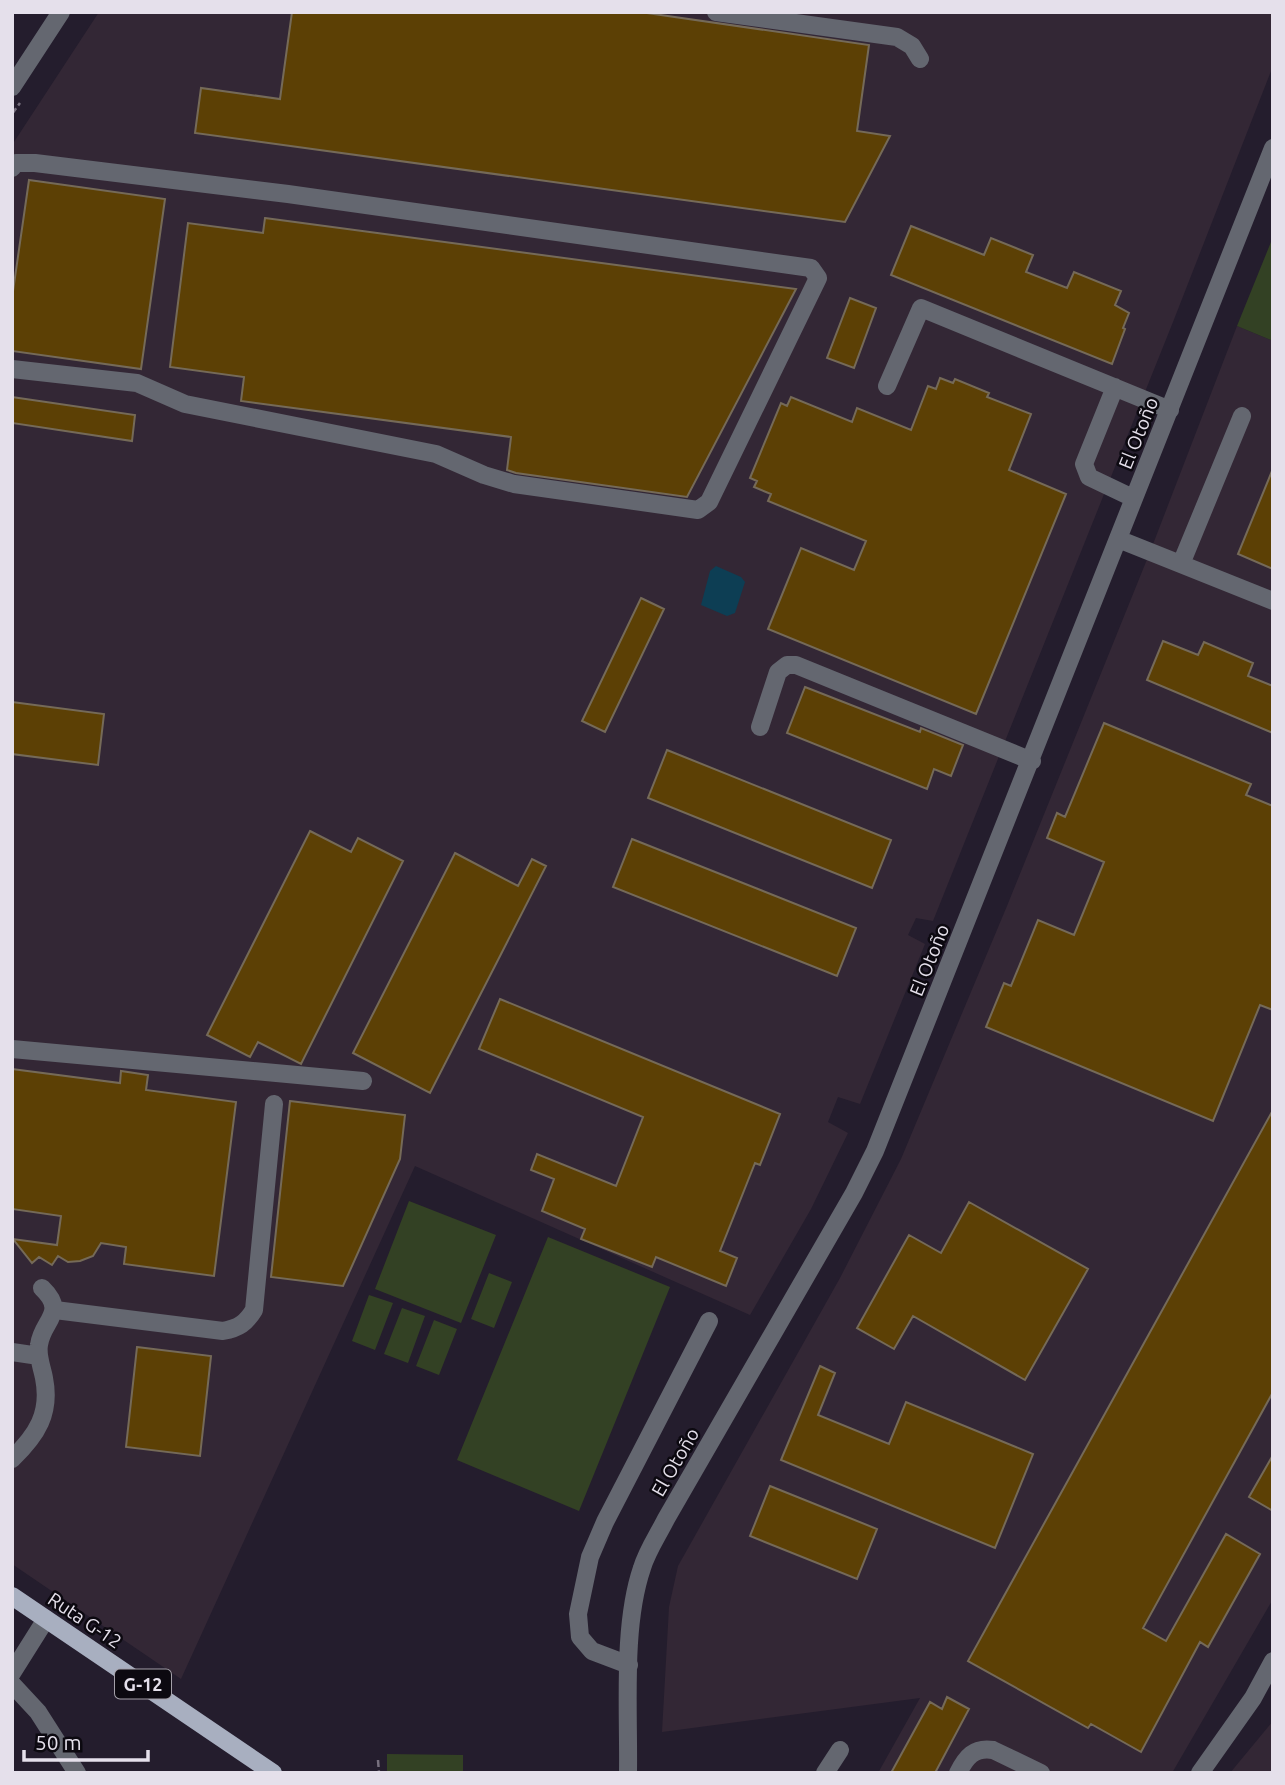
<svg xmlns="http://www.w3.org/2000/svg" width="1285" height="1785" viewBox="0 0 1285 1785" font-family="Ubuntu,sans-serif">
	<style>
		.industrial { fill: #332735 }
		.green { fill: #334124 }
		.water { fill: #0d3e54 }
		.building { fill: #5c4005; stroke: #756a58; stroke-width: 2 }
		.lines { fill: none; stroke-linecap: round; stroke-linejoin: round }
		.path { stroke: #77707e; stroke-width: 2.5; stroke-dasharray: 7 3.5; stroke-linecap: butt }
		.minor { stroke: #646770; stroke-width: 18 }
		.major { stroke: #a8afc0; stroke-width: 18 }
		.labels { text-anchor: middle; dominant-baseline: central; stroke-width: 5; stroke-linejoin: round; paint-order: stroke }
		.shield { fill: #0c0910; stroke: #a4a0a9; stroke-width: 2 }
		.shield-label { font-size: 18px; font-weight: bold; fill: #e5e0eb }
		.street-label { font-size: 19px; fill: #e5e0eb; stroke: #0c0910 }
	</style>
	<rect width="100%" height="100%" fill="#241d2d"/>
	<path class="industrial" d="M99,12H1273V66L1173,322L933,921L916,918L908,935L925,944L860,1104L838,1097L828,1122L848,1133L811,1209L750,1315L415,1166L181,1679L12,1564V145Z
		M1237,326L1273,341V1599L1172,1773H878L920,1698L662,1732L669,1607L678,1566L840,1278L901,1159L1007,906L1150,552Z
		M1273,1721V1773H1230Z"/>
	<path class="green" d="M1273,237V341L1237,326Z
		M409,1201L496,1235L461,1323L375,1289Z
		M548,1237L670,1287L579,1511L457,1460Z
		M489,1273L512,1282L494,1328L471,1319Z
		M369,1295L393,1303L375,1350L352,1341Z
		M402,1308L425,1316L408,1363L384,1354Z
		M434,1320L457,1329L439,1375L416,1366Z
		M387,1754L463,1755V1773H387Z"/>
	<path class="water" d="M716,566L741,577L745,582L735,613L727,616L701,605L710,571Z"/>
	<path class="building" d="M292,12H640L869,45L857,131L890,136L845,222L195,133L201,88L280,99Z
		M29,180L165,199L141,369L12,351V298Z
		M265,218L796,289L687,497L516,473L507,470L511,437L241,401L244,377L170,367L188,223L263,233Z
		M911,226L984,255L991,238L1033,255L1026,272L1067,288L1074,272L1121,291L1115,305L1129,313L1123,328L1125,329L1112,364L891,275Z
		M850,298L876,308L854,368L827,358Z
		M940,378L953,383L955,379L989,393L987,397L1031,414L1009,470L1066,494L976,714L768,629L801,548L854,570L866,541L768,501L771,494L754,487L757,481L750,478L781,403L787,406L791,397L852,422L857,408L911,430L928,386L936,389Z
		M12,397L135,415L132,441L12,423Z
		M1272,471H1273V569L1238,554Z
		M641,598L664,609L605,732L582,721Z
		M1163,641L1198,655L1204,642L1253,663L1248,676L1273,686V733L1147,680Z
		M805,687L920,732L921,728L963,745L951,776L934,769L927,789L787,733Z
		M12,702L104,714L98,765L12,754Z
		M1104,723L1251,784L1246,795L1273,806V1010L1260,1005L1213,1121L986,1027L1004,983L1011,986L1038,920L1074,935L1104,862L1047,838L1057,813L1065,817Z
		M667,750L891,840L872,888L648,798Z
		M310,831L351,852L358,838L403,861L301,1064L258,1042L250,1057L207,1035Z
		M632,839L856,928L837,976L613,887Z
		M455,853L518,886L532,859L546,866L430,1093L353,1053Z
		M500,999L780,1114L760,1165L755,1163L720,1251L737,1258L726,1286L656,1257L652,1267L581,1239L585,1229L542,1211L554,1179L531,1170L537,1154L616,1186L643,1117L479,1049Z
		M12,1069L120,1083L121,1071L148,1075L146,1090L236,1102L214,1276L124,1264L126,1247L101,1243L93,1256L80,1261L68,1262L58,1256L52,1265L39,1257L32,1263L13,1239L57,1245L61,1216L12,1209Z
		M290,1101L405,1115L400,1159L343,1286L271,1277Z
		M1273,1110V1392L1143,1628L1166,1641L1226,1534L1260,1554L1208,1647L1200,1642L1141,1752L1091,1724L1088,1728L968,1661Z
		M969,1202L1088,1269L1025,1380L913,1316L894,1349L857,1328L909,1235L941,1253Z
		M137,1347L211,1356L200,1456L126,1447Z
		M820,1366L835,1373L818,1415L889,1444L906,1402L1033,1454L995,1548L781,1460Z
		M1273,1455V1511L1249,1497Z
		M770,1486L877,1529L857,1579L750,1536Z
		M947,1697L969,1709L935,1773H891L930,1702L942,1709Z"/>
	<g class="lines">
		<path class="path" d="M12,114L20,103
			M378,1760L379,1773"/>
		<path class="minor" d="M716,12L897,37L912,46L920,59
			M12,87L61,12
			M12,168L16,163H35L288,194L811,268L818,278L709,502L698,510L514,484L484,475L436,454L185,404L137,383L12,369
			M887,386L921,308L1170,410
			M1115,387L1084,464L1089,477L1133,498
			M1118,539L1273,601
			M1181,564L1242,416
			M760,727L778,672L787,665H796L1032,761
			M12,1049L363,1081
			M55,1310L223,1331C239,1328 246,1323 254,1310L274,1104
			M12,1352L39,1356
			M12,1459C37,1435 51,1413 44,1378C42,1367 37,1356 39,1345C42,1320 68,1313 42,1288
			M629,1665L592,1651L580,1637L578,1614L590,1557L605,1522L709,1321
			M12,1673L46,1619
			M12,1684L38,1712L77,1773
			M628,1773C629,1711 622,1626 642,1568C647,1551 658,1535 666,1519L854,1193L875,1151L1273,148
			M825,1773L840,1750
			M958,1773C966,1757 974,1747 993,1750L1041,1773
			M1200,1773L1253,1698L1273,1661"/>
		<path class="major" d="M12,1596L273,1773"/>
	</g>
	<g class="labels">
		<rect class="shield" x="115" y="1669.5" width="56" height="29" rx="5"/>
		<g class="shield-label">
			<text x="143" y="1684">G-12</text>
		</g>
		<g class="street-label">
			<text transform="translate(1138 433) rotate(-68)">El Otoño</text>
			<text transform="translate(929 960) rotate(-68)">El Otoño</text>
			<text transform="translate(675 1462) rotate(-60)">El Otoño</text>
			<text transform="translate(85 1620) rotate(34)">Ruta G-12</text>
		</g>
	</g>
	<rect width="1285" height="1785" fill="none" stroke="#e5e0eb" stroke-width="28"/>
	<path d="M24 1750v10h124v-10" fill="none" stroke="#e5e0eb" stroke-width="3.5"/>
	<text x="35" y="1750" font-size="21" fill="#e5e0eb" stroke="#0c0910" stroke-width="5" paint-order="stroke">50 m</text>
</svg>
